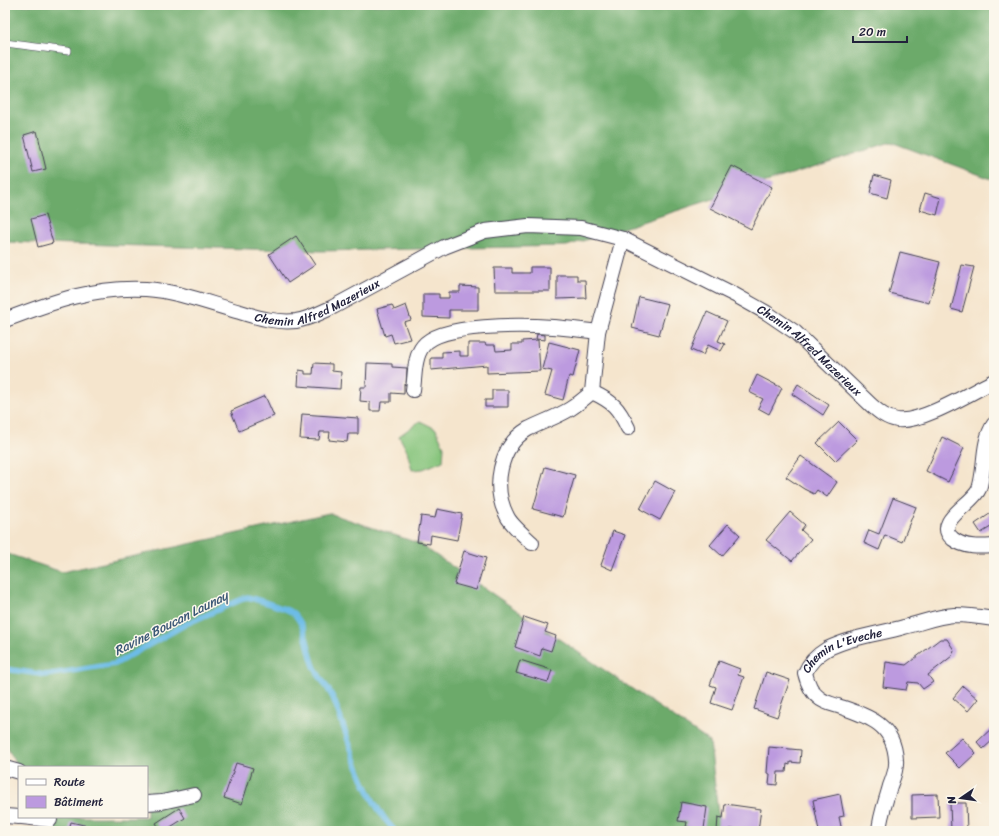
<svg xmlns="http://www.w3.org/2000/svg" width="999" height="836" viewBox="0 0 999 836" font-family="Sriracha,sans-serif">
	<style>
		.green { fill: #86c47b; stroke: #54735b }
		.forest { fill: #6caa6b; stroke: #476653 }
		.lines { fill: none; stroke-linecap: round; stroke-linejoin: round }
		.stream { stroke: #6cbce7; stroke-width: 5.5 }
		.building { fill: #bc9adf }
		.service-casing { stroke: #423f51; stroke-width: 8 }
		.minor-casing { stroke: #423f51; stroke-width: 16 }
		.service { stroke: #fff; stroke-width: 7 }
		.minor { stroke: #fff; stroke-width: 14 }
		.labels { text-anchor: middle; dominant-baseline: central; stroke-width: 3; stroke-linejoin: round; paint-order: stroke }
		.street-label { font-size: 12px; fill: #22223b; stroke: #fbf7ec }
		.water-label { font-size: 13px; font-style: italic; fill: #3c5877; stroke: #fbf7ec }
	</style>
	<rect width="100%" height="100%" fill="#fbf7ec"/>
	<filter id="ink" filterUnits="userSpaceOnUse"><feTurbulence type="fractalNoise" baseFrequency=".025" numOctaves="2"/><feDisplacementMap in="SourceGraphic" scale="8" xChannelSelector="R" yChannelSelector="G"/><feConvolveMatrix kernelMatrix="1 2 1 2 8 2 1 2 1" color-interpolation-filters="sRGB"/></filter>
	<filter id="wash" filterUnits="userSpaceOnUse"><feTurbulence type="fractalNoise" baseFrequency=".012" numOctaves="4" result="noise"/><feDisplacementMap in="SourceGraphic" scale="16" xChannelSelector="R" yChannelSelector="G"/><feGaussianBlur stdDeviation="0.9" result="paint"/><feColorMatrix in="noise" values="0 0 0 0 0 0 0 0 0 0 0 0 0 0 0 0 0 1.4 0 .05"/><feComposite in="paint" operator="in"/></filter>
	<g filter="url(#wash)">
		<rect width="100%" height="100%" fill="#f5e5cd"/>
		<path class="green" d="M420,421L436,429L444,447L443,461L423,469L412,470L407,451L399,436Z"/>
		<path class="forest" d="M5,5H994V180L891,142L567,246L321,251L5,242Z
			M329,513L418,543L710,742L720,831H57L48,817H147V767H19V768L5,745V553L62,572Z"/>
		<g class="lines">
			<path class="stream" d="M5,669L46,675L115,664L186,624L247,597C255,599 288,609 293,613C307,626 307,649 314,666C319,678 329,688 334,700C350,742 363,798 395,831"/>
		</g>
		<g id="blocks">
			<path class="building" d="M37,131L46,169L33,172L24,135Z
				M732,166L772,187L751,229L710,208Z
				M874,175L891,180L887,198L870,193Z
				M925,193L941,198L937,215L920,210Z
				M45,215L53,243L38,247L31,219Z
				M296,236L315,265L288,283L269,254Z
				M900,252L940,262L929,303L889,293Z
				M962,265L974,267L962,312L951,309Z
				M530,267H550V291H495L494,268H512V273H530Z
				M557,275H577V280H585L586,298L557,299Z
				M460,286L478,287V310H449V318L423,317V294H439V298H449V292H460Z
				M639,297L668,304L659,335L632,328Z
				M392,305L394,310L406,305L411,320L404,322L410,339L394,343L391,334L385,336L377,309Z
				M707,312L727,321L718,341L725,344L721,351L708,345L703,355L691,350Z
				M537,334L545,335V340L536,339Z
				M538,340L540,371L487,373V365L431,370V358H442V352L460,351V356H468V343H485L486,345H495L496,351L512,350V344H522V341Z
				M549,342L580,350L573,377L569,376L563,400L545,395L552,371L542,369Z
				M314,363L332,364V371L341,372L340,389L298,386L299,370L305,371V374H313Z
				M367,363L392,364V367L407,368L406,385L404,384V394L391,393V402H381L380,411H370V402L360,401L361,387H366Z
				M757,375L782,388L769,414L758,408L763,399L749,392Z
				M798,384L829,405L823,415L792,394Z
				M492,390H508V407H485V400H492Z
				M265,396L274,416L239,431L231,411Z
				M302,414L358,418V434H348L347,442L329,440L330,432H320L319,440L300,439Z
				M839,422L857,440L835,461L817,443Z
				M942,437L964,448L948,482L926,471Z
				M801,456L837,482L827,497L817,490L814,494L804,489L786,477Z
				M545,467L575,475L563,517L533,509Z
				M655,481L675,492L660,520L640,509Z
				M893,498L916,507L902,542L885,535L879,550L864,543L869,530L879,534Z
				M437,509L462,514L457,540L431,535L430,544L417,542L421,516L435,518Z
				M790,512L805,525L801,530L811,539L792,561L766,540Z
				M991,513L994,517V525L981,533L975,524Z
				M728,524L740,535L722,556L710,545Z
				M613,531L625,535L612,570L601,565Z
				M464,551L486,558L476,590L454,584Z
				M524,617L548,625L545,632L556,636L551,651L542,648L540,656L515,647Z
				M940,639H947L954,650L952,656L928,675L933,682L923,689L918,683L908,682L906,690L883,687L886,662L906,665Z
				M520,660L552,670L548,682L516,673Z
				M719,661L740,669L738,675L744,677L732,710L711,703L716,687L710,685Z
				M766,672L790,680L777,717L754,709Z
				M963,686L978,699L968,711L953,698Z
				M994,726V739L983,749L977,742Z
				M962,738L976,753L960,768L945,753Z
				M769,747L801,750L800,763L790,762V765L787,764L786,772H778L777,785L769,784L770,774L767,773Z
				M236,763L253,768L242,804L224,798Z
				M840,794L844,816L839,817L842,831H819L813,800Z
				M938,794L939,817L912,818V795Z
				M681,802L707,807L704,829L686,827L687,822L678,821Z
				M950,803H966L967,831H951Z
				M725,804L761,809L758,831L730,829V831H717L718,817L723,818Z
				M179,808L185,818L164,831H161L156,823Z
				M71,822L88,826L87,831H69Z"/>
		</g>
	</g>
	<g filter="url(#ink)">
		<use href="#blocks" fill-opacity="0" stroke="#423f51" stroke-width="1"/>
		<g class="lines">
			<g class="service-casing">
				<path id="service" d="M5,43L68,51"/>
			</g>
			<g class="minor-casing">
				<g id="minor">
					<path id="s1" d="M5,320C52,302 95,286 146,289C178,291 210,304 240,312C259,318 277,323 296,321C309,319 322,312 333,307L444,247L485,231L528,226L581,228L623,239L735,295L767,313L795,332L871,405C879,412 886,418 897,420C920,424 972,392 994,381"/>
					<path d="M413,390C415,376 414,357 423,346C440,323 525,325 553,327C568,328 583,330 598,332"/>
					<path d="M592,392L598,332L623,239"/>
					<path d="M994,424C981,443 986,468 979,489C973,504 932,522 953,539C965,548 980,547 994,546"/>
					<path d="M532,543C525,536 511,525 507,516C492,488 499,446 528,429C542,422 557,417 570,409C578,404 585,398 592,392C613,402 618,407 628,428"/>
					<path d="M5,768L19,772"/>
					<path d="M147,803L162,802L194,795"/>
					<path d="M5,816L19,817"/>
					<path d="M22,817L50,820"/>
					<path id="s2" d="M879,831C880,816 886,801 890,786C893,778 897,769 896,760C894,723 867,716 838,706C831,704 823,702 818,697C811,692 807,681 805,673C809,663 817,655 827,649C851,637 879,634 904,627C921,623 937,616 954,615C968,615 981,617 994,619"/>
				</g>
			</g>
			<use href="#service" class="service"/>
			<use href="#minor" class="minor"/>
		</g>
	</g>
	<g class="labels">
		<g class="street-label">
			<text stroke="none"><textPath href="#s1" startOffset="325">Chemin Alfred Mazerieux</textPath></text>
			<text stroke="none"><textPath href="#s1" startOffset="868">Chemin Alfred Mazerieux</textPath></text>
			<text stroke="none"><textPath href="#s2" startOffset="255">Chemin L'Eveche</textPath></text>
		</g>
		<g class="water-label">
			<text transform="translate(171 623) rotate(-27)">Ravine Boucan Launay</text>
		</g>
	</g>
	<rect width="999" height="836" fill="none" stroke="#fbf7ec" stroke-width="20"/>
	<rect x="18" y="766" width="130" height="52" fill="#fbf7ec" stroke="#a4a2a5"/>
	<rect x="26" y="779" width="20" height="6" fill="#ffffff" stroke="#a4a2a5"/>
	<text x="54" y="786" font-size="12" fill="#22223b">Route</text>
	<rect x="26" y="796" width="20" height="12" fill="#bc9adf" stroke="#a4a2a5"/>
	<text x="54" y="806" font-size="12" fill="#22223b">Bâtiment</text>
	<g transform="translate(961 798) rotate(257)" stroke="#fbf7ec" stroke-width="3" paint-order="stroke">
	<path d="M0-3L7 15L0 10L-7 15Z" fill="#22223b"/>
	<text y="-6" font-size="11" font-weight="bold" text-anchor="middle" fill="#22223b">N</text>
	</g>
	<path d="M853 36v6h54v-6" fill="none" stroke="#22223b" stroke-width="2"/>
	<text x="859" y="36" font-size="12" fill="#22223b" stroke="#fbf7ec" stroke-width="3" paint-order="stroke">20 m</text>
</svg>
